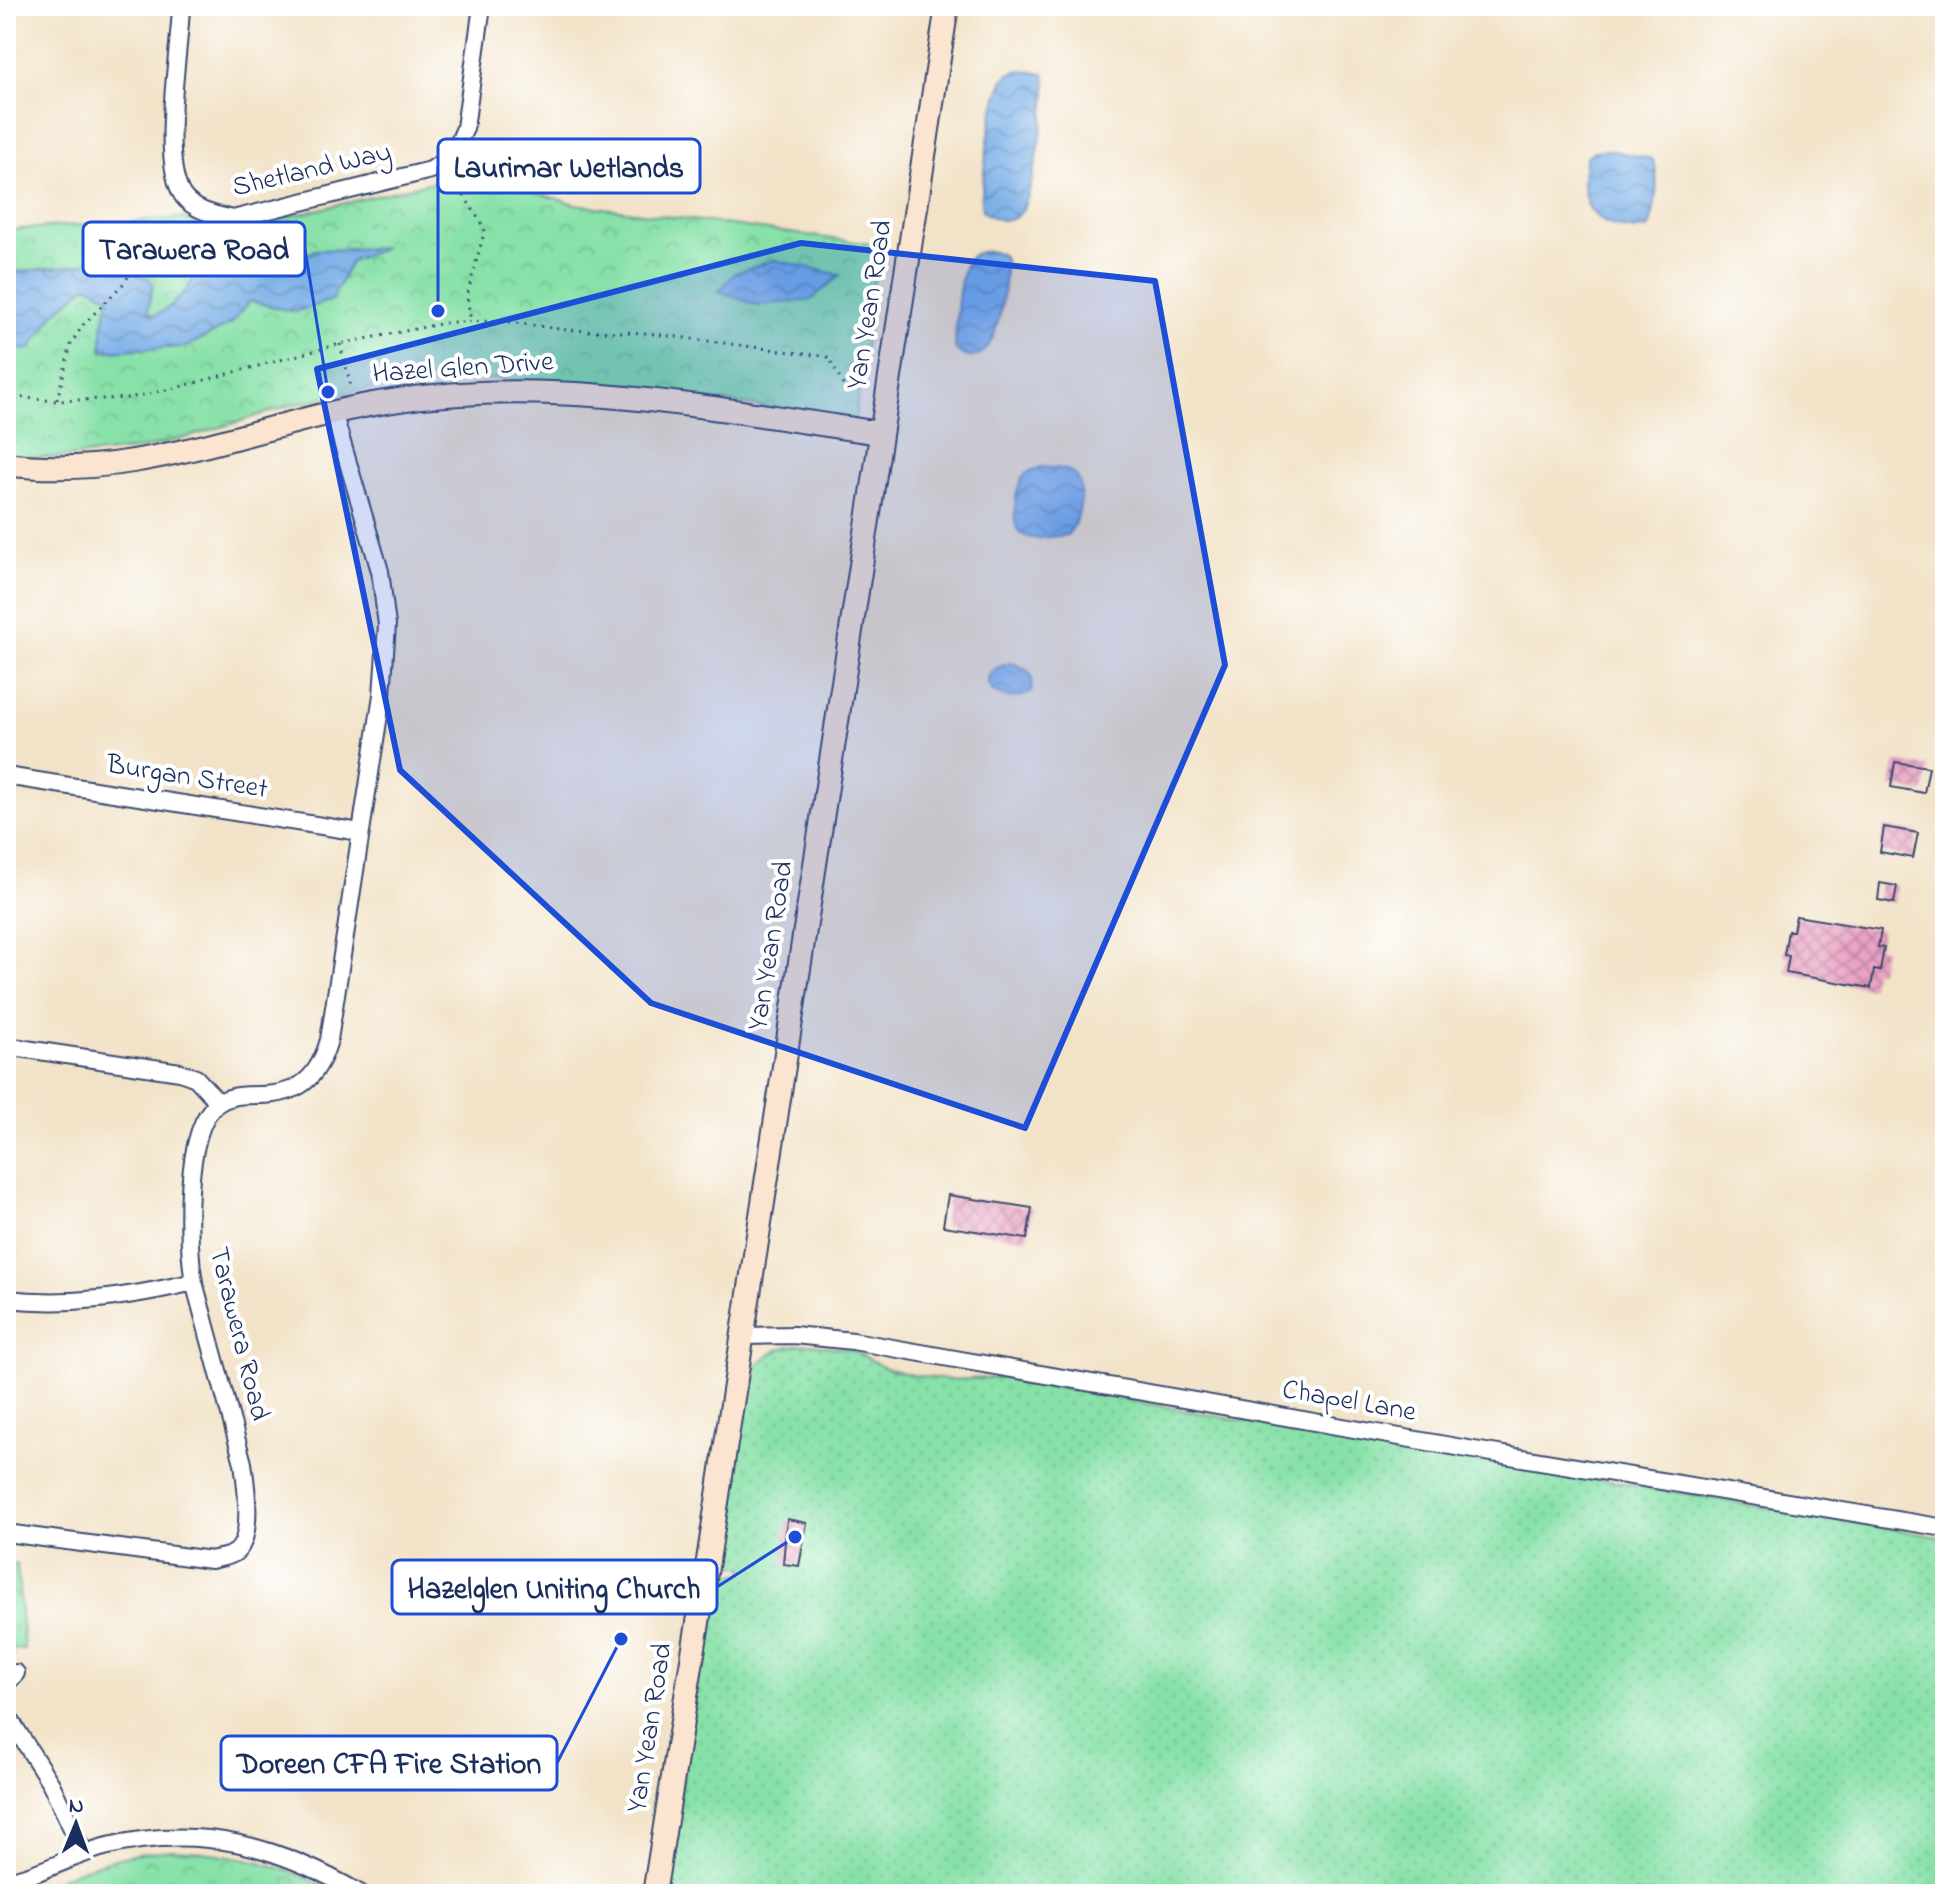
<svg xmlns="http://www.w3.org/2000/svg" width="1951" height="1900" viewBox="0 0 1951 1900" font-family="'Indie Flower',sans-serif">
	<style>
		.grass { fill: url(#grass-dots); stroke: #518883; stroke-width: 2 }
		.park { fill: url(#park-crowns); stroke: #518883; stroke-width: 2 }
		.water { fill: url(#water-waves); stroke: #4a6fa2; stroke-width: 2 }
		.building { fill: url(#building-cross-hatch) }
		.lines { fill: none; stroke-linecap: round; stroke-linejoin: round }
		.street-casing { stroke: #3b4a6e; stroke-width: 20 }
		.secondary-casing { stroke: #3b4a6e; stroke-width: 26 }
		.path { stroke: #3b4a6e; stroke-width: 3; stroke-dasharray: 2 6; stroke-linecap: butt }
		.street { stroke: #fff; stroke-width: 16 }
		.secondary { stroke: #fce5d0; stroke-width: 22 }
		.marked { fill: #1d4ed8; fill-opacity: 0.2; stroke: #1d4ed8; stroke-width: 6; stroke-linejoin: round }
		.labels { text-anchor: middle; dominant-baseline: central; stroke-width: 8; stroke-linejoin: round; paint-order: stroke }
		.street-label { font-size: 28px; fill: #1b2f5e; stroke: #fff }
		.leader { fill: none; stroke: #1d4ed8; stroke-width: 3 }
		.callout-dot { fill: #1d4ed8; stroke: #fff; stroke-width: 3 }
		.callout { fill: #fff; stroke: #1d4ed8; stroke-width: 3 }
		.callout-label { font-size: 30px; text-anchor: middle; font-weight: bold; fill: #1b2f5e }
	</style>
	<defs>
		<pattern id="grass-dots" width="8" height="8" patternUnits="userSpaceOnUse" patternTransform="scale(2)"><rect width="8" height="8" fill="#87e1a8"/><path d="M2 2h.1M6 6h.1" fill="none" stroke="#74c193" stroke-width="1.8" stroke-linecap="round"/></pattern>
		<pattern id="park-crowns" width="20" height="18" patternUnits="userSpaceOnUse" patternTransform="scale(2)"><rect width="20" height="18" fill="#87e1a8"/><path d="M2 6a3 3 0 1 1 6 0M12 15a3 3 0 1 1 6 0" fill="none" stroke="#74c193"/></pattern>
		<pattern id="water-waves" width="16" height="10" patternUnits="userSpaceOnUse" patternTransform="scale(2)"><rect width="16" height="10" fill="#79afe7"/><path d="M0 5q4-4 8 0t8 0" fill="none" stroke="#628fbe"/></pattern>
		<pattern id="building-cross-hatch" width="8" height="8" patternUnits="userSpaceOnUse" patternTransform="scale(2)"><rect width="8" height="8" fill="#eba3c4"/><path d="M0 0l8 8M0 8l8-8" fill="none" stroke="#be85a2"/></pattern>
	</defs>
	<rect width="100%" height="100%" fill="#fff"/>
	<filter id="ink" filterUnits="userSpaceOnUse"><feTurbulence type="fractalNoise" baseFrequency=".0125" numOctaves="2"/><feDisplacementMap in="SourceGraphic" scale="16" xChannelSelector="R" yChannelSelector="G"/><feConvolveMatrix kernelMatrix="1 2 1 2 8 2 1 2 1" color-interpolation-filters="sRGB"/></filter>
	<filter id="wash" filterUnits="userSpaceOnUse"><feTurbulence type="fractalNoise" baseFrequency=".006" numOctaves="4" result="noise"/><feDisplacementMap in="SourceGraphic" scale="32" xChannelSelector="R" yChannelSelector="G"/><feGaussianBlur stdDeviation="1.8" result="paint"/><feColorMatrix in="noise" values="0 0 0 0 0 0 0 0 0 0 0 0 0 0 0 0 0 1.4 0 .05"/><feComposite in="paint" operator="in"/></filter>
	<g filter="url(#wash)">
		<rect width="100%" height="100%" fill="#f2e3c8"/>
		<path class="grass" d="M812,1344L853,1350L885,1368L912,1375L950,1380L1004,1377L1394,1449L1610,1481L1945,1538V1894H666L706,1624L715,1582L723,1576L744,1573V1567L725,1564L720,1557C724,1546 731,1535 733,1523C745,1461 715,1342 812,1344Z"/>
		<path class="park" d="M470,173L575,204L879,245L855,419L560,381L454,378L408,380L292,405L189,437L141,449L67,457L24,458L6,455V230L183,218L220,233Z
			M6,1562L17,1564L24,1650L6,1648Z
			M172,1850C234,1853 283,1863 337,1894H29C77,1868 117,1854 172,1850Z"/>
		<path class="water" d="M1021,70L1044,74C1052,89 1032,199 1020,213C1010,226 992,219 982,210L981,199C984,175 991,87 1009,74C1012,72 1017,71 1021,70Z
			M1608,150L1652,159C1661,176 1655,210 1649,228C1638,231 1629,230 1618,227C1583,219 1579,188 1586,157L1594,151Z
			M385,248L351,261L332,300L295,312L250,301L231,324L186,347L102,351V327L110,297L87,285L55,313L30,349L6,350V273L94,263L112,265L150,279L153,285L148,311L153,316C182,304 194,280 206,253L251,254L290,270L314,250Z
			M987,251L1000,253L1005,259C1006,280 1000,358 971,357C963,356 959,354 955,348C956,325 957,283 966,263C970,254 978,252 987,251Z
			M775,260L840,275L811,300L756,305L719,291L735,273Z
			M1041,467C1051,468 1065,467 1074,474C1088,486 1079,524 1067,535C1055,536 1034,542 1023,535C1009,527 1015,486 1024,476C1028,471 1035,469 1041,467Z
			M1011,663C1027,667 1036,674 1031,692C998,712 964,673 1011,663Z"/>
		<g id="blocks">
			<path class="building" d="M1895,762L1929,767L1924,793L1891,787Z
				M1884,827L1918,833L1913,858L1880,852Z
				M1880,883L1897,886L1894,903L1878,900Z
				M1796,916L1881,930L1878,947L1884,948L1880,971L1874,970L1871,988L1786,973L1789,956L1784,955L1788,931H1793Z
				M948,1195L1032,1208L1027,1239L943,1226Z
				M787,1519L807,1523L799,1566L783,1564Z"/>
		</g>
	</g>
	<g filter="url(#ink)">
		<use href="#blocks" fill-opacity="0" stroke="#3b4a6e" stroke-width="2"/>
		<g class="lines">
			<g class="street-casing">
				<path id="street" d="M181,6C180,52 159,160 183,196C194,211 216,215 233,219L431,170L454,154L465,128L482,6
					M6,776L360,832
					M6,1046L180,1072L196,1078L219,1103
					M6,1299C73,1306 129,1297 194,1282
					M743,1336L794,1335L853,1341L1468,1449L1945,1528
					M6,1533L211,1560C219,1558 230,1557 236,1552C254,1537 246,1484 243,1463L194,1282C187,1244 183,1129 217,1104C229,1095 244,1095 259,1095C299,1095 318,1078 329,1040L382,695L387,625L380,571L333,412
					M6,1684L16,1673
					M6,1713L51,1784L84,1854
					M6,1881C40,1875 71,1856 104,1847C200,1823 279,1846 361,1894"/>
			</g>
			<g class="secondary-casing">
				<path id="secondary" d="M6,464C144,483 266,418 399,400C562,377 720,410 881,433
					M654,1894L707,1567L947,6"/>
			</g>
			<path class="path" d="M451,175L485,229L467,296L471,322
				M340,344L351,387
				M6,396L56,401L129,398L179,387L340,344L450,322L501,321L567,330L647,333L829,357L846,391
				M57,400L71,344L83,325L125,282L149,241C164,238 180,238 186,223
				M6,1628L12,1644V1657"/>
			<use href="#street" class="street"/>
			<use href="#secondary" class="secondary"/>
		</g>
	</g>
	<path class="marked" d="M801,243L1155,281L1225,665L1025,1128L651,1003L400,770L317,369Z"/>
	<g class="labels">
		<g class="street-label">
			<text transform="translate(312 171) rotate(-13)">Shetland Way</text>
			<text transform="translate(871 305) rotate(-81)">Yan Yean Road</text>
			<text transform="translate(463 369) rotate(-4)">Hazel Glen Drive</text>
			<text transform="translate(187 778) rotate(9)">Burgan Street</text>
			<text transform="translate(772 946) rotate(-81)">Yan Yean Road</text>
			<text transform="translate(238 1334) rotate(76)">Tarawera Road</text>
			<text transform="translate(1349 1402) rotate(10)">Chapel Lane</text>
			<text transform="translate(651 1728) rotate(-81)">Yan Yean Road</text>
		</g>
	</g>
	<path class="leader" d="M438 311L438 166M328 392L305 249M795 1537L717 1587M621 1639L557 1763"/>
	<g class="callout-dot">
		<circle cx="438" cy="311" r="8"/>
		<circle cx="328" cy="392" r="8"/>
		<circle cx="795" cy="1537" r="8"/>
		<circle cx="621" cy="1639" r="8"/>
	</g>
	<g class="callout">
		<rect x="438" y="139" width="262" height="54" rx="8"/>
		<rect x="83" y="222" width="222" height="54" rx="8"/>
		<rect x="392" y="1560" width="325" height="54" rx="8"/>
		<rect x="221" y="1736" width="336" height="54" rx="8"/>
	</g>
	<g class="callout-label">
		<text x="569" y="177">Laurimar Wetlands</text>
		<text x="194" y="259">Tarawera Road</text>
		<text x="554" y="1598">Hazelglen Uniting Church</text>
		<text x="389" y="1773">Doreen CFA Fire Station</text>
	</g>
	<rect width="1951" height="1900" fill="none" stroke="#fff" stroke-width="32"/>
	<g transform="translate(76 1824) rotate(1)" stroke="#ffffff" stroke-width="6" paint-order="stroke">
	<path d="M0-6L14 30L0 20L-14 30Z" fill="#1b2f5e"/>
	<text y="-12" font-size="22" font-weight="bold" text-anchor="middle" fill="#1b2f5e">N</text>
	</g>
</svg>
